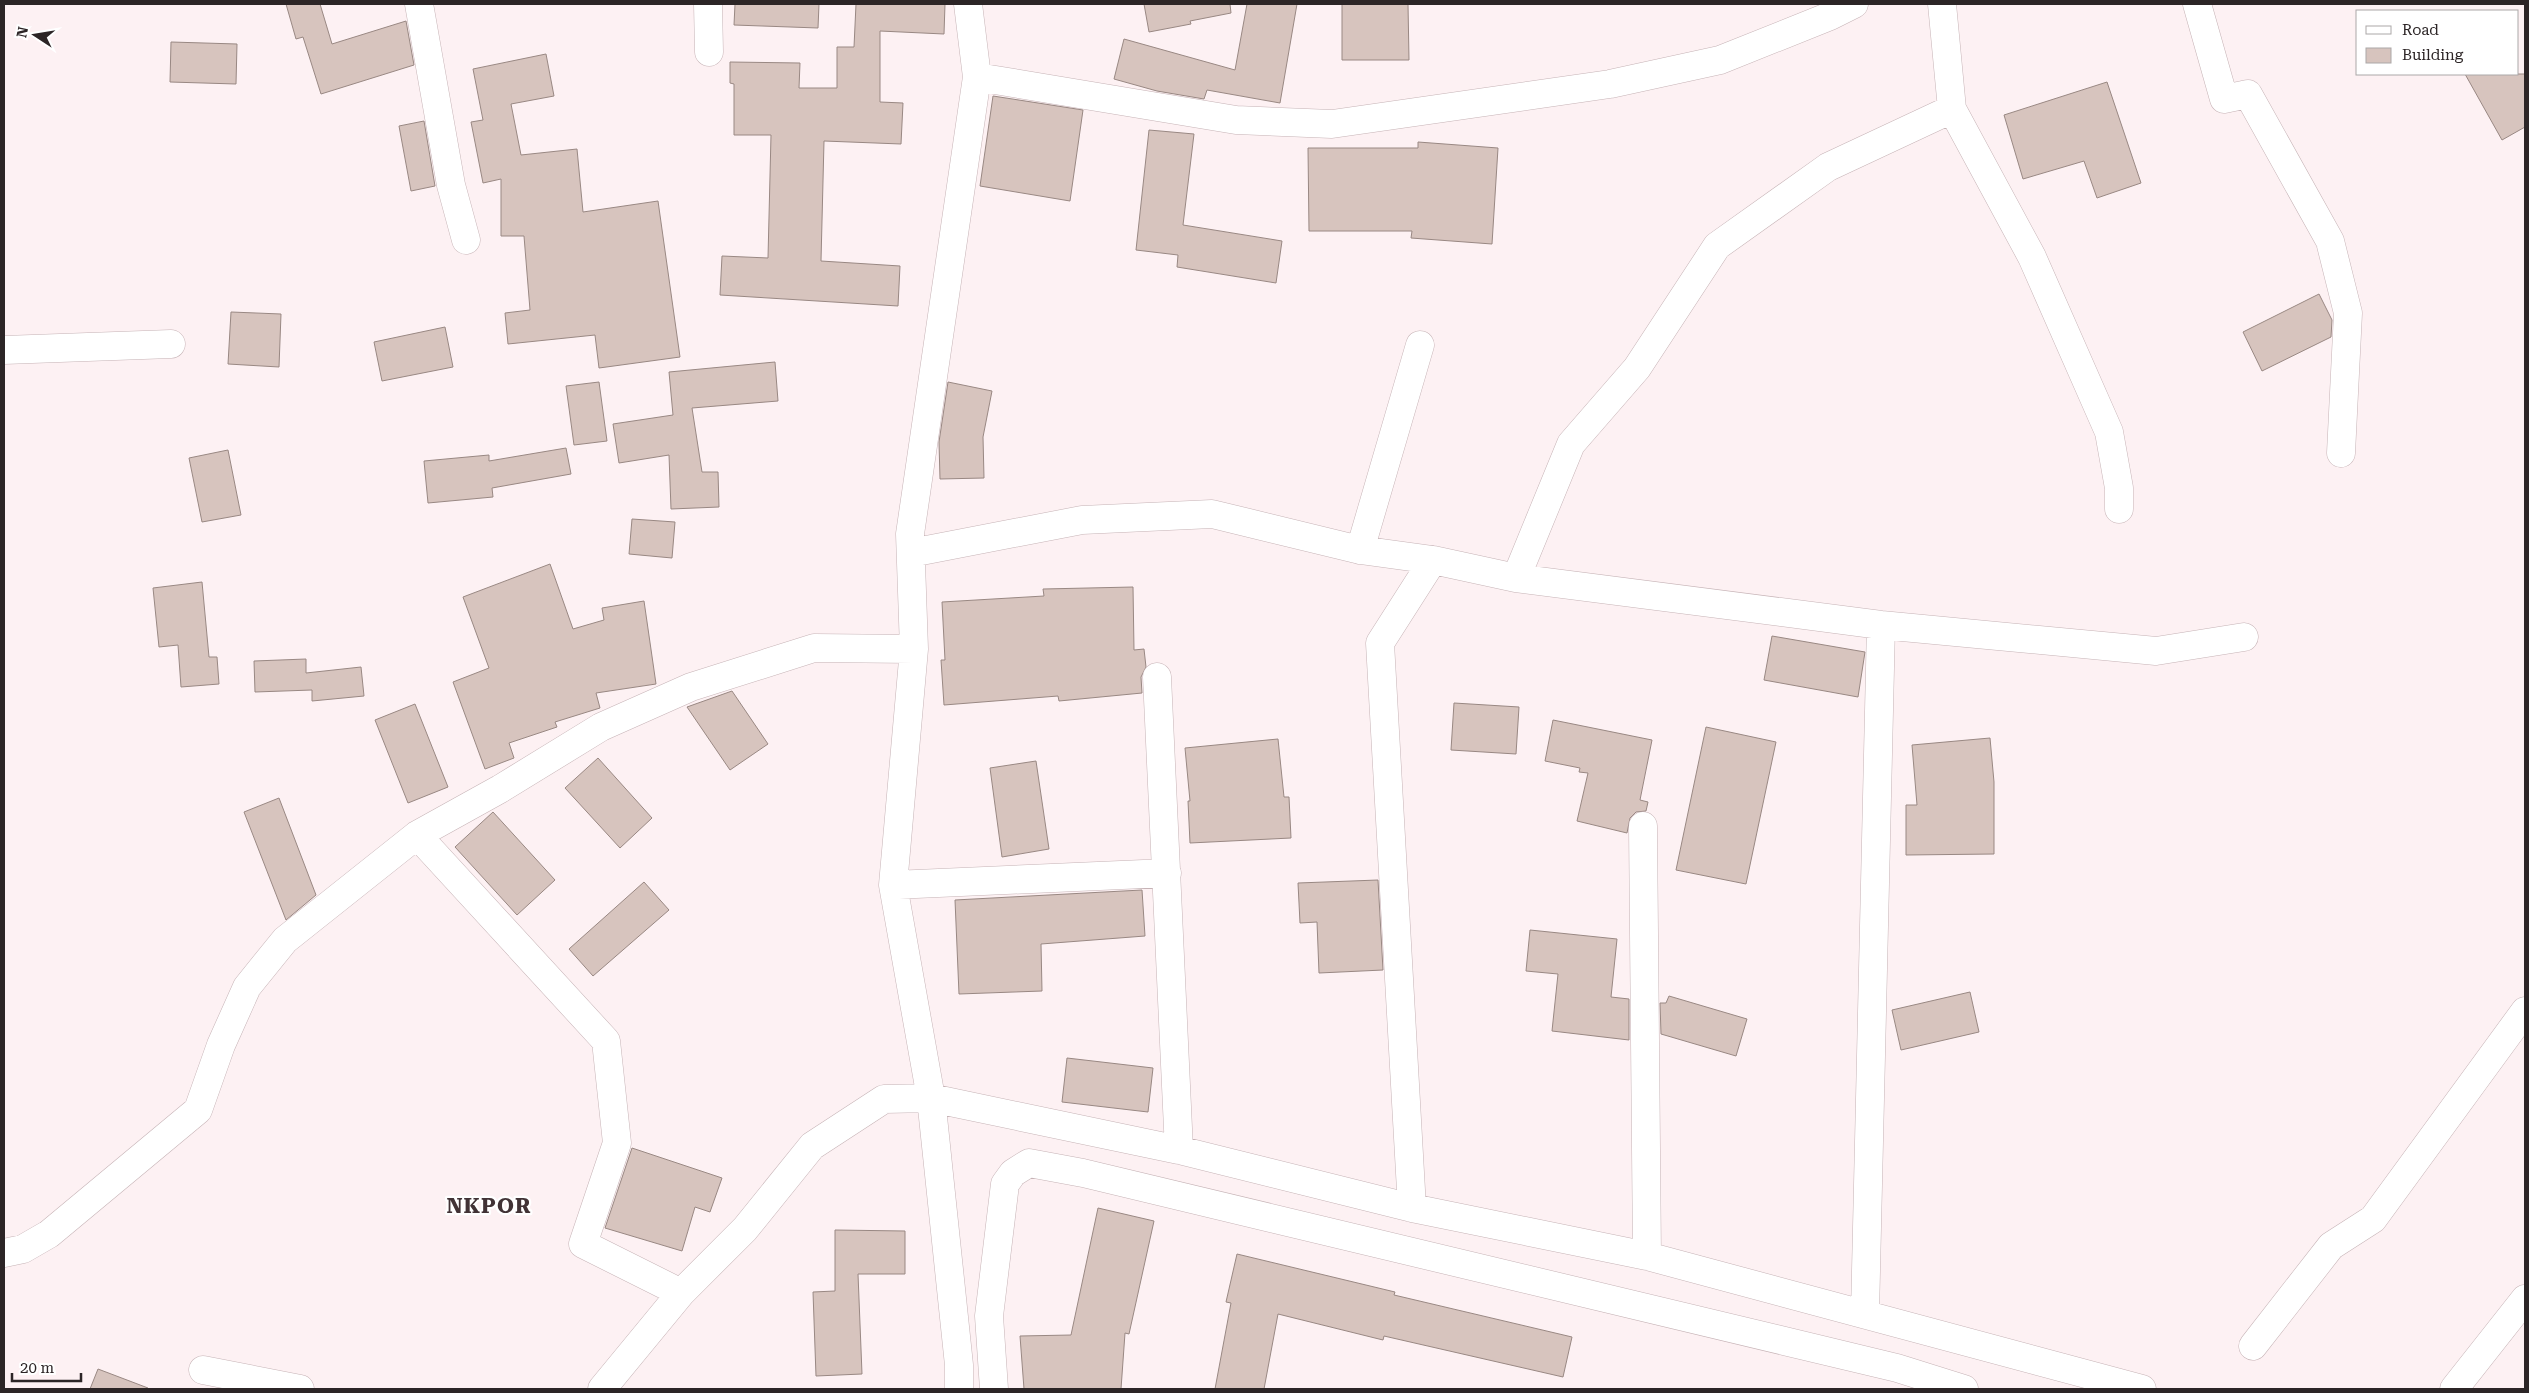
<svg xmlns="http://www.w3.org/2000/svg" width="2529" height="1393" viewBox="0 0 2529 1393" font-family="'Roboto Serif',serif">
	<style>
		.building { fill: #d7c4be; stroke: #998883 }
		.lines { fill: none; stroke-linecap: round; stroke-linejoin: round }
		.minor-casing { stroke: #c6b3b6; stroke-width: 29 }
		.minor { stroke: #fff; stroke-width: 28 }
		.labels { text-anchor: middle; dominant-baseline: central; stroke-width: 4.5; stroke-linejoin: round; paint-order: stroke }
		.district-label { font-size: 21px; font-weight: bold; letter-spacing: 1px; fill: #413235; stroke: #fff }
	</style>
	<rect width="100%" height="100%" fill="#fdf1f3"/>
	<path class="building" d="M286,4H320L332,44L406,21L414,65L321,94L303,37L296,39Z
		M735,4H819L818,28L734,25Z
		M856,4H945L944,34L880,31V102L903,103L901,144L824,141L821,261L900,266L898,306L720,295L722,256L768,258L771,135H734V84L730,83V62L800,63L799,88H837V47H854Z
		M1144,4H1230L1231,13L1190,21L1191,24L1149,32Z
		M1247,4H1297L1280,103L1207,90L1204,99L1157,91L1114,79L1124,39L1235,70Z
		M1342,4H1408L1409,60H1342Z
		M171,42L237,44L236,84L170,82Z
		M546,54L554,96L511,104L521,155L577,149L583,212L658,201L680,357L599,368L595,335L508,344L505,313L530,310L524,236H501V179L483,183L471,122L483,120L473,69Z
		M2465,74H2525V127L2502,140Z
		M2107,82L2141,183L2097,198L2084,161L2023,179L2004,115Z
		M993,96L1083,110L1070,201L980,186Z
		M424,121L435,186L411,191L399,126Z
		M1149,130L1194,134L1183,225L1282,241L1276,283L1177,267L1178,255L1136,250Z
		M1418,142L1498,148L1492,244L1411,238L1412,231H1309L1308,148H1418Z
		M2319,294L2332,320L2331,337L2262,371L2243,332Z
		M231,312L281,314L279,367L228,364Z
		M445,327L453,367L382,381L374,342Z
		M775,362L778,401L692,408L702,472H718L719,507L671,509L669,455L619,463L613,424L673,415L669,372Z
		M599,382L607,441L574,445L566,386Z
		M948,382L992,391L983,437L984,478L940,479L939,442Z
		M566,448L571,474L492,488L493,497L428,503L424,461L489,455V461Z
		M228,450L241,515L202,522L189,458Z
		M632,519L675,522L672,558L629,554Z
		M550,564L573,629L604,620L602,608L644,601L656,684L596,693L600,708L555,722L557,727L509,743L514,758L485,769L453,682L489,668L463,597Z
		M202,582L209,657H217L219,684L181,687L178,645L159,647L153,588Z
		M1133,587L1134,650L1144,649L1146,667L1141,677L1142,693L1059,701L1058,696L944,705L941,660H945L942,602L1044,596L1043,589Z
		M1772,636L1865,652L1858,697L1764,680Z
		M306,659V673L361,667L364,696L312,701V690L255,692L254,661Z
		M732,691L768,744L730,770L687,707Z
		M1454,703L1519,707L1516,754L1451,750Z
		M415,704L448,787L408,803L375,720Z
		M1553,720L1652,740L1640,800L1648,802L1646,811L1636,812L1630,818L1627,833L1577,821L1588,773L1579,772L1580,768L1545,761Z
		M1706,727L1776,742L1746,884L1676,870Z
		M1990,738L1994,782V854L1906,855V805H1917L1912,745Z
		M1278,739L1284,797H1289L1291,838L1190,843L1188,801H1190L1185,748Z
		M598,758L652,818L620,848L565,788Z
		M1036,761L1049,849L1002,857L990,768Z
		M279,798L316,895L286,920L244,812Z
		M493,812L555,880L517,915L455,847Z
		M1378,880L1383,970L1319,973L1317,922L1300,923L1298,883Z
		M644,882L669,910L593,976L569,949Z
		M1142,890L1145,936L1041,944L1042,991L959,994L955,900Z
		M1530,930L1617,939L1611,997L1629,999V1040L1552,1031L1558,974L1526,971Z
		M1970,992L1979,1032L1901,1050L1892,1010Z
		M1669,996L1747,1019L1736,1056L1661,1034L1660,1003H1666Z
		M1067,1058L1153,1068L1148,1112L1062,1102Z
		M632,1148L722,1178L710,1212L695,1207L682,1251L605,1228Z
		M1098,1208L1154,1221L1129,1334L1125,1333L1121,1389H1024L1020,1336L1071,1335Z
		M835,1230L905,1231V1274H858L862,1374L816,1376L813,1292L835,1291Z
		M1237,1254L1395,1292L1394,1295L1572,1337L1563,1377L1384,1336L1383,1340L1278,1314L1264,1389H1215L1231,1303L1226,1302Z
		M98,1369L148,1388V1389H90Z"/>
	<g class="lines">
		<g class="minor-casing">
			<path id="minor" d="M419,4L451,185L466,240
				M708,4L709,52
				M1942,4L1952,109L2032,257L2109,432L2119,488V509
				M2197,4L2224,99L2248,94L2330,241L2348,313L2341,453
				M977,77L1236,120L1332,124L1610,84L1720,60L1830,16L1854,4
				M4,350L171,344
				M1360,550L1420,345
				M911,553L1082,520L1212,514L1360,550L1433,560L1516,578L1881,625L2156,651L2244,637
				M1516,578L1571,444L1637,368L1717,246L1828,167L1952,109
				M1157,677L1179,1150
				M1643,826L1647,1256
				M417,835L606,1041L617,1143L583,1244L681,1293
				M893,885L1167,873
				M1412,1208L1380,643L1433,560
				M4,1253L23,1249L49,1234L198,1110L221,1045L247,987L285,940L417,835L500,789L601,727L691,687L814,648L914,649
				M1865,1314L1881,625
				M2253,1346L2331,1246L2373,1219L2525,1011
				M203,1370L300,1389
				M602,1389L681,1293L745,1229L812,1146L884,1099L931,1098L1179,1150L1412,1208L1647,1256L2142,1389
				M959,1389V1365L931,1098L893,885L914,649L910,534L977,77L968,4
				M994,1389L989,1316L1005,1184L1013,1173L1029,1163L1083,1173L1897,1368L1964,1389
				M2454,1389L2525,1299"/>
		</g>
		<use href="#minor" class="minor"/>
	</g>
	<g class="labels">
		<g class="district-label">
			<text x="489" y="1206">NKPOR</text>
		</g>
	</g>
	<rect width="2529" height="1393" fill="none" stroke="#2c2526" stroke-width="10"/>
	<rect x="2356" y="10" width="162" height="65" fill="#ffffff" stroke="#aba8a8"/>
	<rect x="2366" y="26" width="25" height="8" fill="#ffffff" stroke="#aba8a8"/>
	<text x="2402" y="35" font-size="15" fill="#2c2526">Road</text>
	<rect x="2366" y="48" width="25" height="15" fill="#d7c4be" stroke="#aba8a8"/>
	<text x="2402" y="60" font-size="15" fill="#2c2526">Building</text>
	<g transform="translate(35 35) rotate(282)" stroke="#ffffff" stroke-width="4" paint-order="stroke">
	<path d="M0-4L9 19L0 12L-9 19Z" fill="#2c2526"/>
	<text y="-8" font-size="14" font-weight="bold" text-anchor="middle" fill="#2c2526">N</text>
	</g>
	<path d="M12 1373v8h69v-8" fill="none" stroke="#2c2526" stroke-width="2.5"/>
	<text x="20" y="1373" font-size="15" fill="#2c2526" stroke="#ffffff" stroke-width="4" paint-order="stroke">20 m</text>
</svg>
